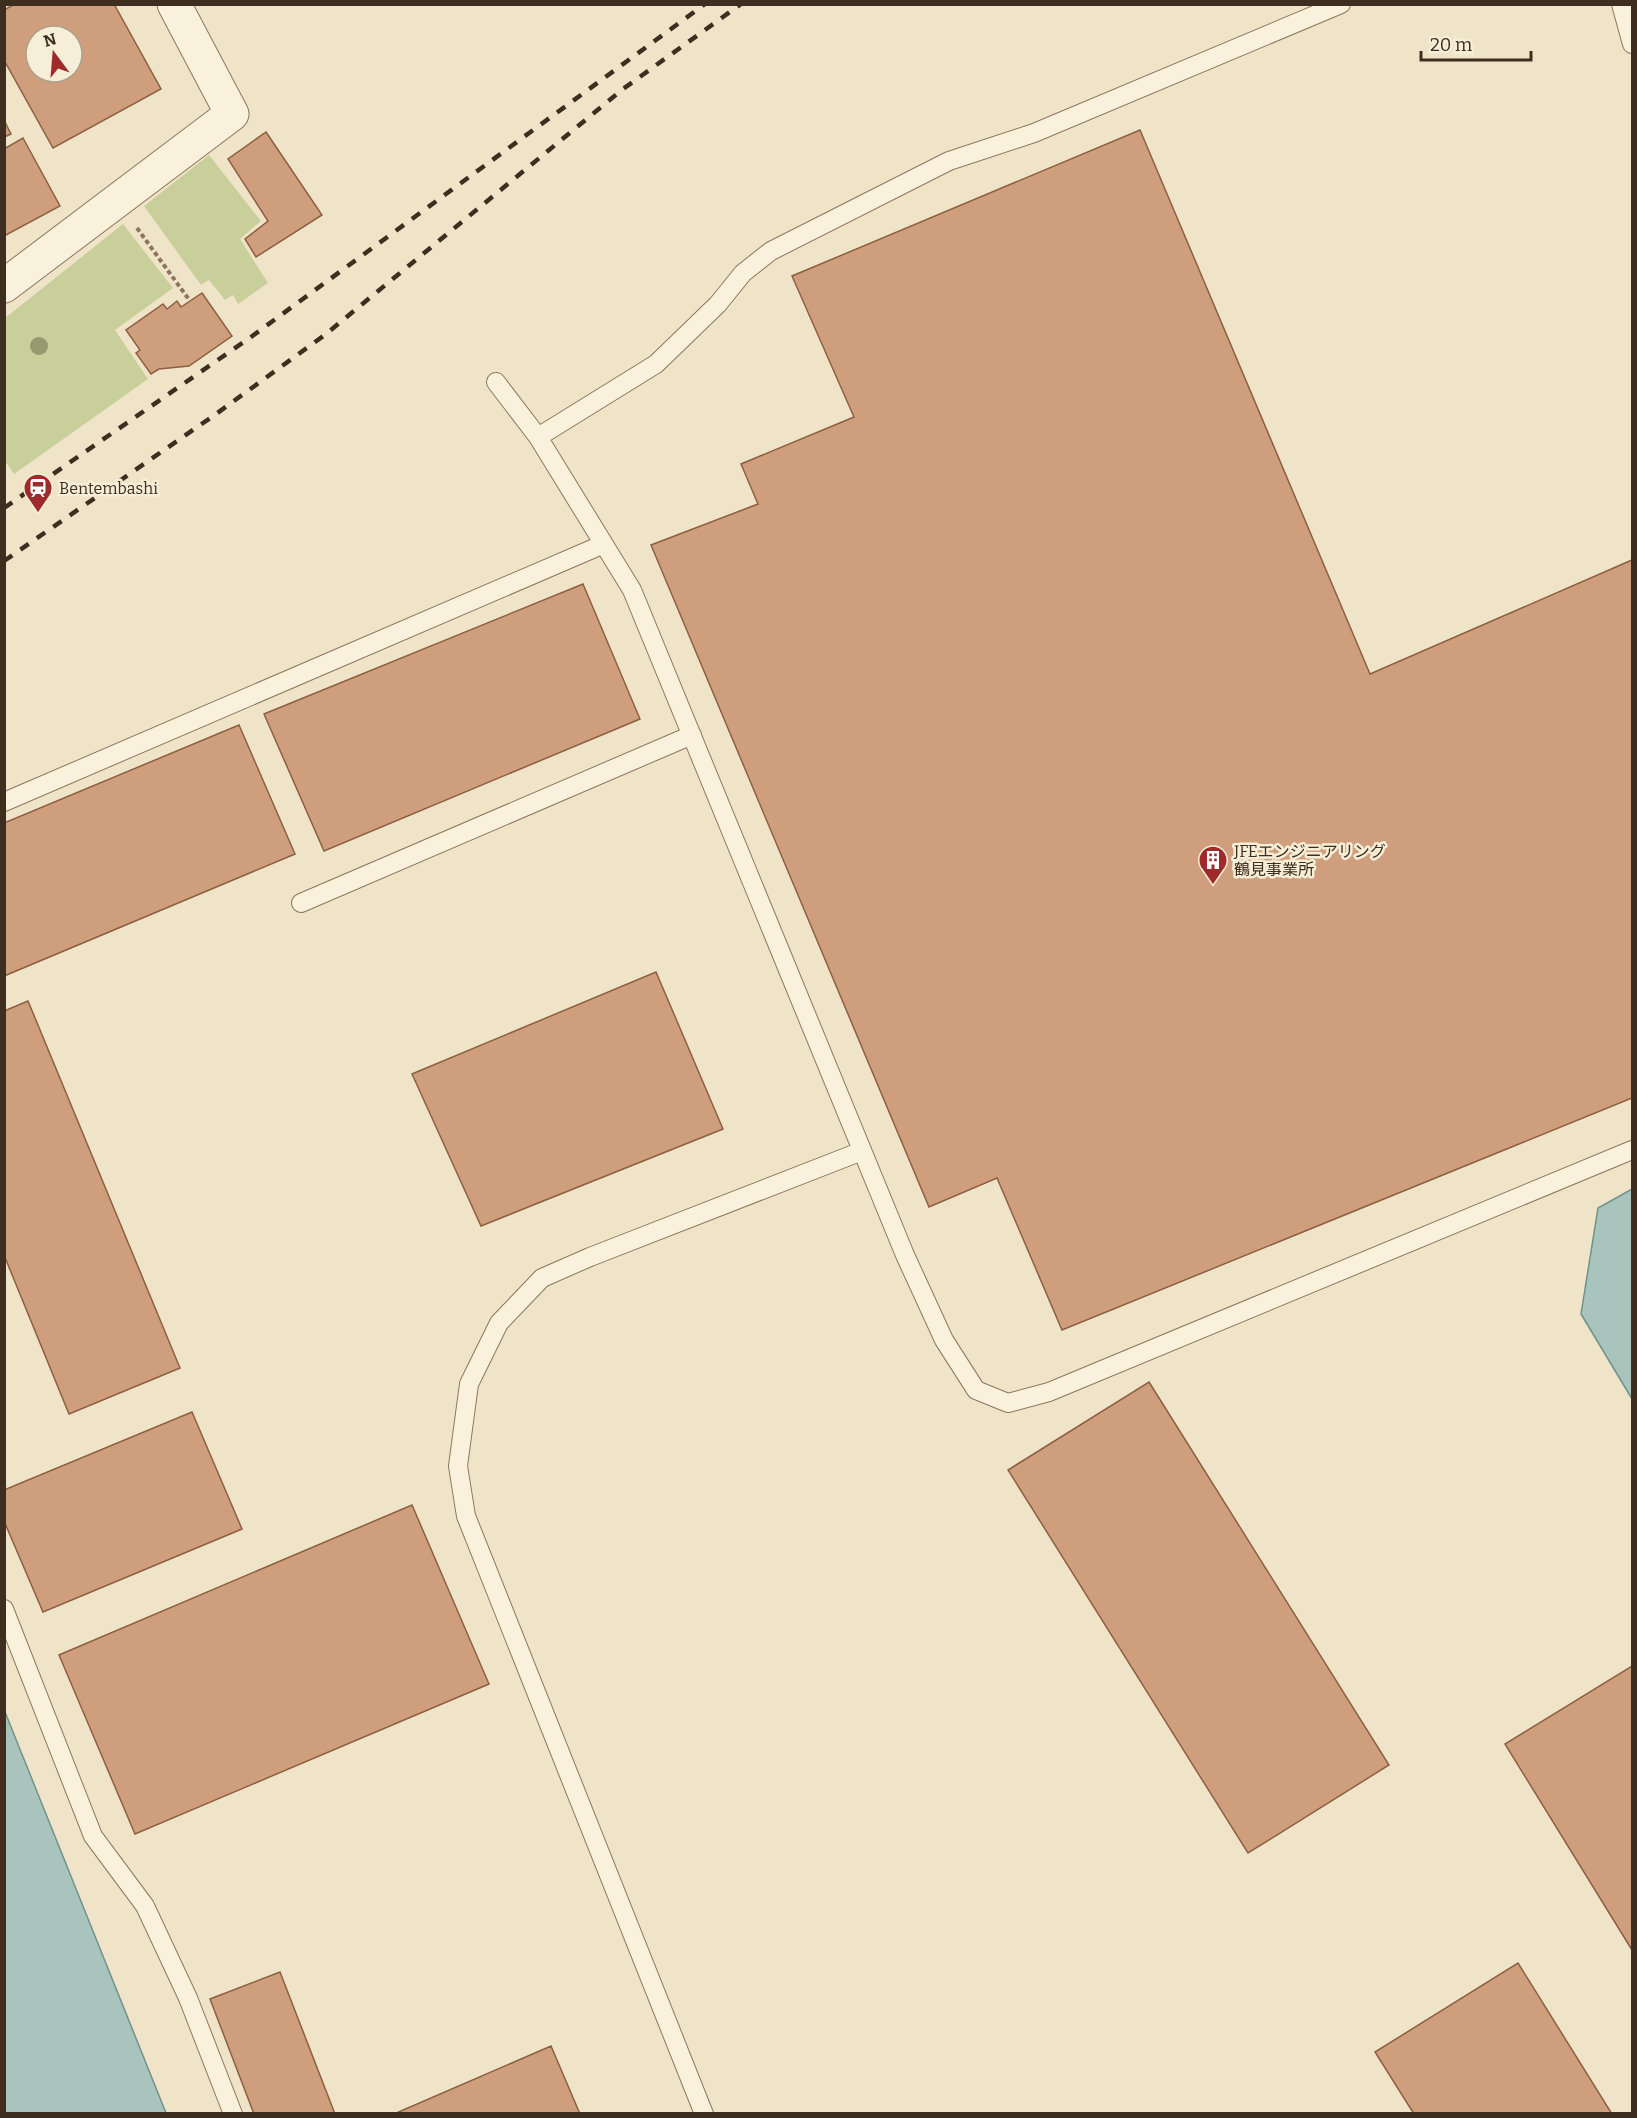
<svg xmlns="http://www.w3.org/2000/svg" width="1637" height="2118" viewBox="0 0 1637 2118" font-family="Bitter,'Noto Sans JP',serif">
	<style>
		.green { fill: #c9cf9b }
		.water { fill: #a9c4bc; stroke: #6f938a; stroke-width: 1.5 }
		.building { fill: #cf9f7d; stroke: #8d5f41; stroke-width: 1.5; fill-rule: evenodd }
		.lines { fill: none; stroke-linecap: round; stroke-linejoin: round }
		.service-casing { stroke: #8d765c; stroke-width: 20 }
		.minor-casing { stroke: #8d765c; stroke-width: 35 }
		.path { stroke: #8d765c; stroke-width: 4; stroke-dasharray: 4.5 3; stroke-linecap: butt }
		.service { stroke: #faf1dc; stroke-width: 18 }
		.minor { stroke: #faf1dc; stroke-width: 33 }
		.rail { stroke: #3d2e20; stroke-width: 4.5; stroke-dasharray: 10 10; stroke-linecap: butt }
		.tree { fill: #96986f }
		.labels { text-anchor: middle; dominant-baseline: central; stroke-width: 5; stroke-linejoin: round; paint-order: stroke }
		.poi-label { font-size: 16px; fill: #3d2e20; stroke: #f7eed8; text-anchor: start }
	</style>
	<rect width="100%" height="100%" fill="#f0e4c8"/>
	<path class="green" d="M209,155L261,221L240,239L268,283L238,304L233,295L225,300L209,280L201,285L144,206Z
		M123,224L173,288L115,330L148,379L14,474L5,461V318Z"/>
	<path class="water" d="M1632,1189V1399L1581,1314L1598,1208Z
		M4,1712H5L166,2113H5Z"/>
	<path class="building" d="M15,4H114L161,89L53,148L4,60V10ZM36,36H72V72H36Z
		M4,120L11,134L4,137Z
		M1140,130L1370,674L1632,560V1098L1062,1330L997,1178L929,1207L651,545L758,504L741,464L854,417L792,276Z
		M266,132L322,215L256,257L245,239L268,221L228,159Z
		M23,138L60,206L6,235L4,231V149Z
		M202,293L232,336L189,366L159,369L151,374L136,353L140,350L126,330L163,304L167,309L177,301L181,307Z
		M583,584L640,719L324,851L264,714Z
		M239,725L295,854L4,976V823Z
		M656,972L723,1129L481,1226L412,1074Z
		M28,1001L180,1368L69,1414L4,1255V1011Z
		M1149,1382L1389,1765L1248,1853L1008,1470Z
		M192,1412L242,1529L43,1612L4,1521V1490Z
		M412,1505L489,1684L135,1834L59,1655Z
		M1632,1666V1950L1505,1744Z
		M1518,1963L1612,2114H1414L1375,2052Z
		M280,1972L335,2114H254L210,1999Z
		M551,2046L580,2114H394Z"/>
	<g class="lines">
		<g class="service-casing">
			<path id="service" d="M1621,4L1632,44
				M496,382L538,437L632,590L905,1255L944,1340L976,1390L1008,1403L1049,1392L1632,1150
				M538,437L656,364L718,304L743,273L771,251L949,161L1034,133L1341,4
				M4,802L604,544
				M301,903L692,735
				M4,1609L93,1836L145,1906L188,1998L233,2114
				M704,2114L466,1516L458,1466L469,1384L499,1323L542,1278L590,1257L862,1151"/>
		</g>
		<g class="minor-casing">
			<path id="minor" d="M4,286L232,114L174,4"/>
		</g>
		<path class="path" d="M137,228L190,301"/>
		<use href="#service" class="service"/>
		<use href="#minor" class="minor"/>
		<path class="rail" d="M4,508L251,337L705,4
			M4,561L216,414L326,334L623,89L741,4"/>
	</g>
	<circle class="tree" cx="39" cy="346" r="9"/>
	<defs>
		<g id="station-pin" transform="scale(1.5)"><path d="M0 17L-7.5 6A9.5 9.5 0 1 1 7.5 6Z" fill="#9e2a2b" stroke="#f7eed8"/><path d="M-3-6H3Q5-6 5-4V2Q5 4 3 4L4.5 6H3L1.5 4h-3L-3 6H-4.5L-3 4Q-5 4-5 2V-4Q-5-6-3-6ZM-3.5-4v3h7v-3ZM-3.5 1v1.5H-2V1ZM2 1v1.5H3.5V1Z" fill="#fff"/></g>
		<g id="building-pin" transform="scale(1.5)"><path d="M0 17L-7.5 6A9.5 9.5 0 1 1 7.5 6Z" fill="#9e2a2b" stroke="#f7eed8"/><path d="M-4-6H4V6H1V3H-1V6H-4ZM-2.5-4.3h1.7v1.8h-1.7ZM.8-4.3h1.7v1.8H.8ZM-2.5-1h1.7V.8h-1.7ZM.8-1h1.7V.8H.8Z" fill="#fff"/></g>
	</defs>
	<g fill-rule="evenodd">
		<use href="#station-pin" x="38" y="488"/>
		<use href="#building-pin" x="1213" y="860"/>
	</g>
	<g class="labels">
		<g class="poi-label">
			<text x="59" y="488">Bentembashi</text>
			<text x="1234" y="851">JFEエンジニアリング<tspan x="1234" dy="18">鶴見事業所</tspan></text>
		</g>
	</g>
	<rect width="1637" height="2118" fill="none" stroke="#3d2e20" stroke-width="12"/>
	<g transform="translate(54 54) rotate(344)"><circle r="28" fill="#f7eed8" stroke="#ada18e" stroke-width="1.5"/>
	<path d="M0-4.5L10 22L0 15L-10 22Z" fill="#9e2a2b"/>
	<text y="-9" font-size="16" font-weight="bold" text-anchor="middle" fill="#3d2e20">N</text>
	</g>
	<path d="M1421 51v9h110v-9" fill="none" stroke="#3d2e20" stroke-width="3"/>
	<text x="1430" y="51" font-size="18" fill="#3d2e20" stroke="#f7eed8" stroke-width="4.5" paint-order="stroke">20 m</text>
</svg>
